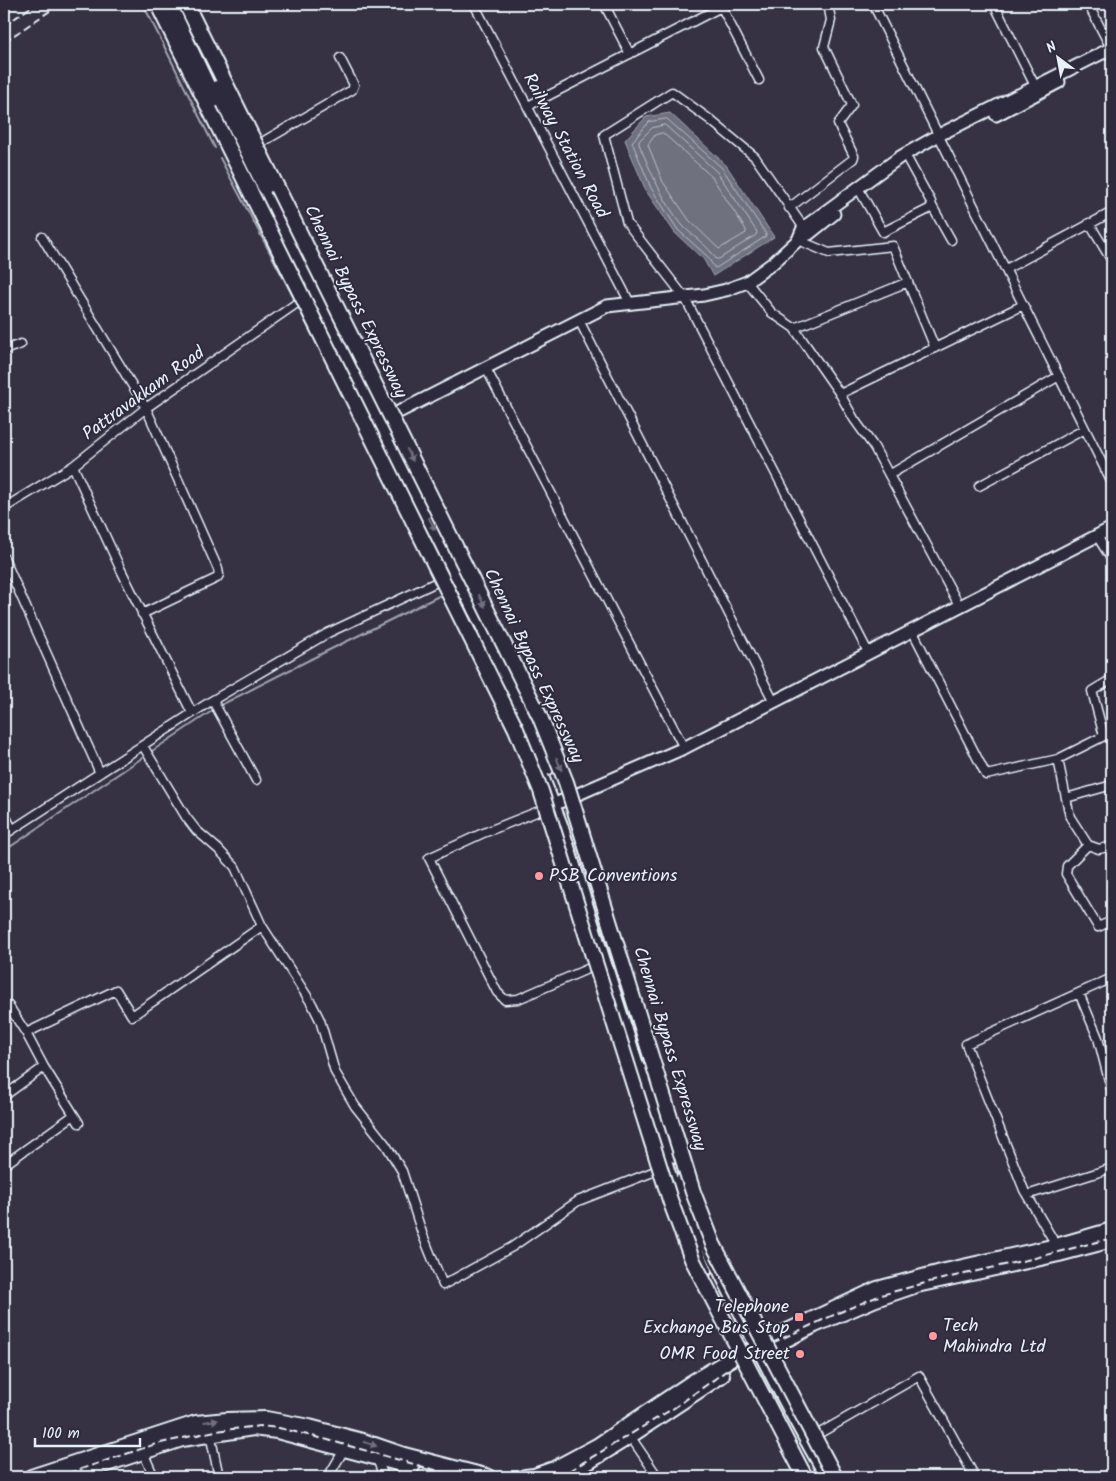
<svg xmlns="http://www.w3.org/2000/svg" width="1116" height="1481" viewBox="0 0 1116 1481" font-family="Kalam,sans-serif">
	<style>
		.water { fill: #70717f; stroke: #a0a4af }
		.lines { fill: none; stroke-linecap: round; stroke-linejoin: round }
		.shore { stroke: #b8bec8; stroke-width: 1 }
		.stream { stroke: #a0a4af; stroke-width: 2 }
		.street-casing { stroke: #e8f1f8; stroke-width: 11 }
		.secondary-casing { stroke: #e8f1f8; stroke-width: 15 }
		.primary-casing { stroke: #e8f1f8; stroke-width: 16 }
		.highway-casing { stroke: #e8f1f8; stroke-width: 18 }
		.street { stroke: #2f2a3d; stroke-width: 8 }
		.secondary { stroke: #2f2a3d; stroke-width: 11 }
		.primary { stroke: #2f2a3d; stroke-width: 12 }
		.highway { stroke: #2f2a3d; stroke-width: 14 }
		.rail { stroke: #e8f1f8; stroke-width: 2; stroke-dasharray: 8 4; stroke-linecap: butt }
		.highway-bridge-casing { stroke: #e8f1f8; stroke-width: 18; stroke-linecap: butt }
		.highway-bridge { stroke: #2f2a3d; stroke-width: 14 }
		.oneway { fill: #70707e }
		.poi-dot { fill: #ff9aa2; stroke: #2f2a3d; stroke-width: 2 }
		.labels { text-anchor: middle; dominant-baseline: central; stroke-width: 4; stroke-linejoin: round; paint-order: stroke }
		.street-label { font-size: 18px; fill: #e8f1f8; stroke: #2f2a3d }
		.poi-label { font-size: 18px; fill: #e8f1f8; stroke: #2f2a3d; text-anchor: start }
	</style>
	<rect width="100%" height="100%" fill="#363244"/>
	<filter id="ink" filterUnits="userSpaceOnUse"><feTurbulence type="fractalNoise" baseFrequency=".02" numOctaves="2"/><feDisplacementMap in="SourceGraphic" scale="10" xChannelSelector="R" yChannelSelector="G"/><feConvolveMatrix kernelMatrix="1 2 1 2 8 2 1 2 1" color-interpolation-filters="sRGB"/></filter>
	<g filter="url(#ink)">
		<path class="water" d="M670,113L726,165L774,237L713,276L704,260L675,233L646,191L625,140L646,117Z"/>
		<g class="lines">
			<path class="shore" d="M667,119L722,168L766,234L765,237L716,268L714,267L707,256L678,230L651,188L632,142L649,122Z
				M665,125L717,172L757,232L756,235L719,259H716C708,245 693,237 683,226C663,202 651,172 639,144V141L652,128Z
				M663,133L712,177L746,230V233L719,249L689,220L663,182L648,145L655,135Z"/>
			<path class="stream" d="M143,4L215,148
				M220,158L295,300
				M297,305L357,423
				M219,706L321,654L443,594
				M149,753L215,709
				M4,851L145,756"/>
			<g class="street-casing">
				<path id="street" d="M474,4L630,303
					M604,4L630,54
					M720,4L759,80
					M873,4L1112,483
					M994,4L1035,86
					M1088,4L1111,48
					M528,106L727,4
					M259,144L352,90L354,85L340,58
					M861,193L883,232L931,208L932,206L931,202L908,160
					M932,206L951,240
					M789,208L853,159L854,156L838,124L852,105L824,47L831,20L828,4
					M1089,223L1112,261
					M806,231L755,157L709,119L672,92L604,135L627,223L685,298L869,654
					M42,237L146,408L218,569L219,575L217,578L142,614
					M798,240L829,253L893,246L935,348
					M1006,269L1112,212
					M747,282L772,313L794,328L840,394L854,419L874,447L960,607
					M582,326L774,702
					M794,328L908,282
					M4,350L21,344
					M489,374L684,748
					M840,394L1023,305
					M73,466L120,568L192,713
					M889,475L1059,376
					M979,486L1085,429
					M4,508L73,466L146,408L300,301
					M1097,536L1112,560
					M4,558L100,773
					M913,632L986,775L1058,759L1104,736L1092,691L1112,679
					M213,701L256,780
					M143,746L186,817L196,830L218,849L235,867L262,926L312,1004L320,1020L335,1072L355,1106L386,1145L402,1171L422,1233L443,1285L512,1247L578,1201L663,1168
					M1058,759L1066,798L1112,785
					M1066,798L1070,817L1088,845L1099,849L1112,846
					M549,807L481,834L429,858L497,992L505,1000L518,999L599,964
					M4,813L12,829
					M4,835L208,703L328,633L456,573
					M1088,845L1067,866L1066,874L1098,927L1112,921
					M1079,993L1098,1038L1112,1092
					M4,1005H8L26,1033
					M44,1067L79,1123
					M4,1096L44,1067L26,1033L116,990L132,1016L262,926
					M4,1165L74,1115
					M1027,1195L1112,1168
					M1056,1245L1024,1190L966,1044L1112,978
					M210,1434L219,1477
					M630,1436L658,1477
					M813,1437L919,1376L975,1477
					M143,1452L154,1477
					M376,1456L384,1477
					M328,1477L345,1448"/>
			</g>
			<g class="secondary-casing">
				<path id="secondary" d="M996,115L1059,82
					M800,237L809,234L834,214
					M385,419L607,306L704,295L726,290L747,282L773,263L798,240L803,228L900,157L939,135L1112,48
					M553,805L684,748L1112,528"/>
			</g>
			<g class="primary-casing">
				<path id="primary" d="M367,378L362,387L519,699L538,739L548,768
					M479,639L526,735L561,825L642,1081L667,1167L682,1215L705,1271
					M647,1070L675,1156
					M682,1180C697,1227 718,1268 740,1312C767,1368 796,1423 827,1477
					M755,1345L877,1288L945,1270L1056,1245L1112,1229
					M759,1354L815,1326L876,1300L917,1286L1059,1255L1112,1241"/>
			</g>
			<g class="highway-casing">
				<path id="highway" d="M265,187L362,387
					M31,1477L196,1423L227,1420L266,1419L309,1427L366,1442L404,1455L489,1477
					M67,1477L182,1439L253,1428L277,1431L412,1467
					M525,1477L534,1476L554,1469L597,1446L691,1383L744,1351
					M564,1477L630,1436L722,1375"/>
			</g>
			<use href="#street" class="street"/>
			<use href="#secondary" class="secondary"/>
			<use href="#primary" class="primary"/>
			<use href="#highway" class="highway"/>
			<path class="rail" d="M4,26L35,4
				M4,42L60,4
				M57,1477L156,1444L215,1431L260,1426L279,1428L328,1440L460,1477
				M559,1477L674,1408L733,1366L770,1344L838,1313L881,1295L929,1282L1035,1258L1112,1238"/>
			<g class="highway-bridge-casing">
				<path id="highway-bridge" d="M169,4L214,100
					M186,4L540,717L566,782L693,1192L713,1244L835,1477
					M160,9L516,729L541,791L671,1203L692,1259L805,1477
					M217,88L265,187"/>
			</g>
			<use href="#highway-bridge" class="highway-bridge"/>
		</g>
		<defs><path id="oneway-solid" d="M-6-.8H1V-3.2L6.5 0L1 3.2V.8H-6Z" transform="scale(1.25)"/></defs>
		<g class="oneway">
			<use href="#oneway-solid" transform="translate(410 455) rotate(64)"/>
			<use href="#oneway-solid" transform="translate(432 524) rotate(63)"/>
			<use href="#oneway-solid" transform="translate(482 601) rotate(64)"/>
			<use href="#oneway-solid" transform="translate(559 764) rotate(68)"/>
			<use href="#oneway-solid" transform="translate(211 1421) rotate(-7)"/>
			<use href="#oneway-solid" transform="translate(370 1444) rotate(18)"/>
		</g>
	</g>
	<g class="poi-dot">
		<circle cx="539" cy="876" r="5"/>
		<rect x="794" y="1312" width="10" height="10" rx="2.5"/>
		<circle cx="933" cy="1336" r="5"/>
		<circle cx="800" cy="1354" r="5"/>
	</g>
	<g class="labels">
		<g class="street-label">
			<text transform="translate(565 146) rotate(62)">Railway Station Road</text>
			<text transform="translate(355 302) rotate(64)">Chennai Bypass Expressway</text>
			<text transform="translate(144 394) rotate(-36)">Pattravakkam Road</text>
			<text transform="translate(533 666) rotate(65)">Chennai Bypass Expressway</text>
			<text transform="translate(669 1049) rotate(73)">Chennai Bypass Expressway</text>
		</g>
		<g class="poi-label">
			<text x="549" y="876">PSB Conventions</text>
			<text x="789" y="1307" text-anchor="end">Telephone<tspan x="789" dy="21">Exchange Bus Stop</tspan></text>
			<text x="943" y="1326">Tech<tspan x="943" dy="21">Mahindra Ltd</tspan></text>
			<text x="790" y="1354" text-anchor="end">OMR Food Street</text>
		</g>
	</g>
	<rect width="1116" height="1481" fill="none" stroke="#2f2a3d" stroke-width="20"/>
	<rect x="10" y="10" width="1096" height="1461" fill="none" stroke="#e8f1f8" stroke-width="2" filter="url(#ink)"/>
	<g transform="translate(1058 58) rotate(328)" stroke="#2f2a3d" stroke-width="4" paint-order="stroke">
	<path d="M0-4L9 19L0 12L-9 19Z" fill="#e8f1f8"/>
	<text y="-8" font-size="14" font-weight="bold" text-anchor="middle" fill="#e8f1f8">N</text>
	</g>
	<path d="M35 1438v8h105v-8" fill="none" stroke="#e8f1f8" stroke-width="2.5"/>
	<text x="42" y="1438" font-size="15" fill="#e8f1f8" stroke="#2f2a3d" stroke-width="4" paint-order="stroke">100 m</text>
</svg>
